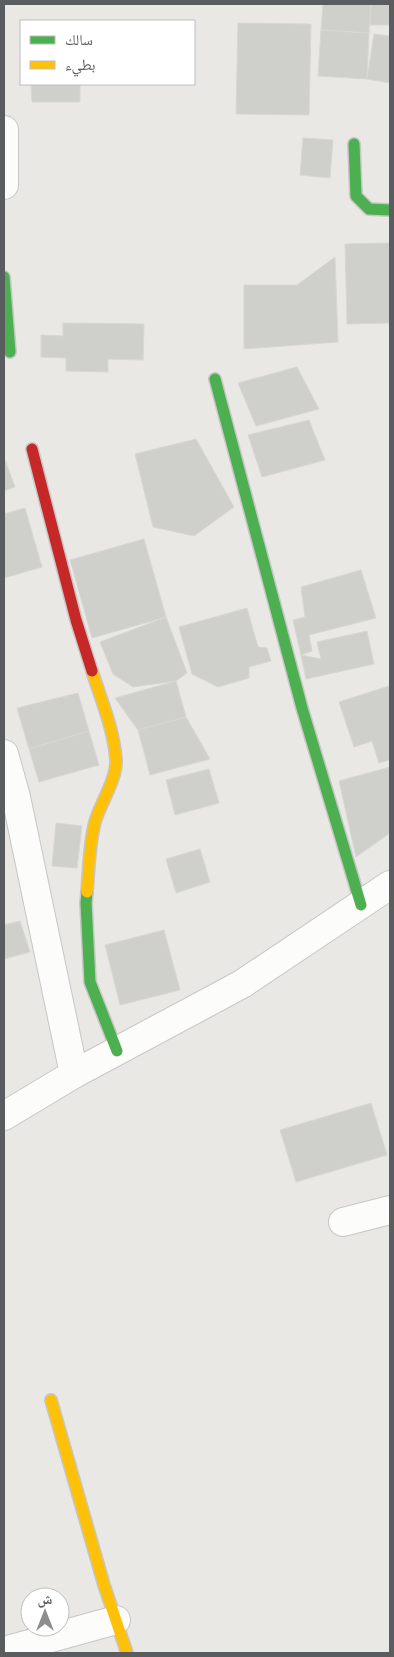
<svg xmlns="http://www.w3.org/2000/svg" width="394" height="1657" viewBox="0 0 394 1657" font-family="'Fira Sans','Noto Naskh Arabic',sans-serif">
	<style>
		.building { fill: #cfcfcc; stroke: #d8d7d4 }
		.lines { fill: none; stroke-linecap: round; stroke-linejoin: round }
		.street-casing { stroke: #c6c6c5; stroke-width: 30 }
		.fast-casing { stroke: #c6c6c5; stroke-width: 14 }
		.slow-casing { stroke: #c6c6c5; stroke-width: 14 }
		.jam-casing { stroke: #c6c6c5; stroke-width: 14 }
		.street { stroke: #fcfcfb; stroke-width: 28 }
		.fast { stroke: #4caf50; stroke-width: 11 }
		.slow { stroke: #ffc107; stroke-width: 11 }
		.jam { stroke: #c62828; stroke-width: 11 }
	</style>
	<rect width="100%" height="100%" fill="#e9e8e4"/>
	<path class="building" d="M323,4H371L369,33L321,30Z
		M371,4H390V25H370Z
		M238,23L311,24L309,115L236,114Z
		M321,30L369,33L367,79L318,76Z
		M374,34L390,36V83L367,79Z
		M31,84H80V102H32Z
		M303,138L333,140L330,178L300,175Z
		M390,243V323L347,324L345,244Z
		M335,257L338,342L244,349V285H297Z
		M63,323L144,324L143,360L108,359V372L66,371V358L41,357V335L63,336Z
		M297,367L319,409L256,426L238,383Z
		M309,420L325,460L262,477L248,435Z
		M196,439L234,507L194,536L153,527L135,454Z
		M4,457L15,487L4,491Z
		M25,508L42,567L4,578V514Z
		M144,539L166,617L92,638L70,560Z
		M361,570L376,618L309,635L312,651L301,655L293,620L305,617L301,587Z
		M247,608L258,647L267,648L271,661L249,667V678L218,687L192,674L179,627Z
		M166,617L187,673L176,681L133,687L113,674L100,642Z
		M367,631L374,664L306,679L301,655L321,659L317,642Z
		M176,681L186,717L138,730L115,698Z
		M389,686L390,691V760L379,763L372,741L354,747L339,702Z
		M78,693L89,731L29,749L17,708Z
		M186,717L210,759L150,775L138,730Z
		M89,731L99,765L39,782L29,749Z
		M390,767V833L356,857L339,781Z
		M209,769L219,803L175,815L166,780Z
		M56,823L82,826L77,868L52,866Z
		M200,849L210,882L176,893L166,859Z
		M20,921L30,952L4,959V925Z
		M164,930L180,990L120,1005L105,945Z
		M371,1103L387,1155L296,1182L280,1130Z"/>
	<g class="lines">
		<g class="street-casing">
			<path id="street" d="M4,130V185
				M4,754L16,797L74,1074
				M4,1116L74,1074L242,984L390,885
				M343,1222L390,1210
				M4,1651L116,1620"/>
		</g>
		<g class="fast-casing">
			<path id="fast" d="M354,144L356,196L369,209L390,210
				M4,277L10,352
				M215,379L302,708L361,905
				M87,892L86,903L90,982L117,1051"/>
		</g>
		<g class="slow-casing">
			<path id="slow" d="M87,892C89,869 89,845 95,822C100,804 117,779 116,760C114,730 101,699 92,671
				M51,1400L104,1585L127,1653"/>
		</g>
		<g class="jam-casing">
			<path id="jam" d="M32,449L76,620L92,671"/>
		</g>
		<use href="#street" class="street"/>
		<use href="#fast" class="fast"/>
		<use href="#slow" class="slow"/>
		<use href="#jam" class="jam"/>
	</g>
	<rect width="394" height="1657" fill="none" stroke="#5a5d60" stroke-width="10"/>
	<rect x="20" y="20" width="175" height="65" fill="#ffffff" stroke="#bdbebf"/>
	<rect x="30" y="36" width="25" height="8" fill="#4caf50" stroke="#bdbebf"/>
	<text x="65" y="45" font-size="15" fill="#5a5d60">سالك</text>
	<rect x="30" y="61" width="25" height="8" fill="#ffc107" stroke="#bdbebf"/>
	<text x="65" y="70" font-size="15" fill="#5a5d60">بطيء</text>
	<g transform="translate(45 1612)"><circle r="24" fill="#ffffff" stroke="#bdbebf"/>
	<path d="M0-4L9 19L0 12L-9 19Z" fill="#8c8e8e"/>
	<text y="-8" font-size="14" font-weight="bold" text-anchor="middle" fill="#5a5d60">ش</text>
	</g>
</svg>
